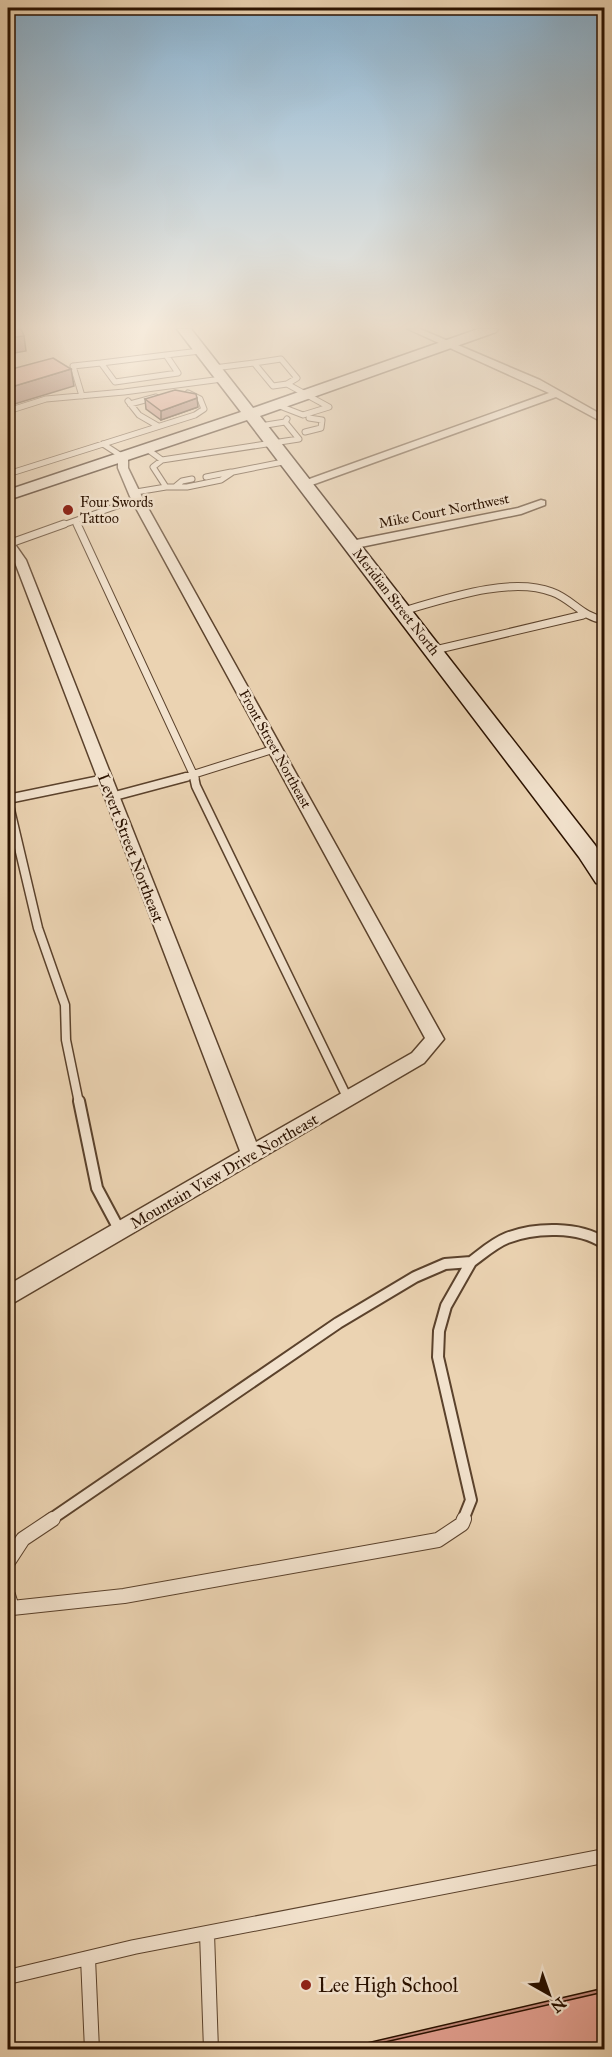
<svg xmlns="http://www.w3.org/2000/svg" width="612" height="2057" viewBox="0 0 612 2057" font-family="'IM FELL Great Primer',serif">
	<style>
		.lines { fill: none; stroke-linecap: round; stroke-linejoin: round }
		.lane-far4-casing { stroke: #5b422c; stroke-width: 7 }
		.lane-far3-casing { stroke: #5b422c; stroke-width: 9 }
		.lane-far2-casing { stroke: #5b422c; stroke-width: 11 }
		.lane-far1-casing { stroke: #5b422c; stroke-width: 14 }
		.lane-casing { stroke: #5b422c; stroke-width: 16 }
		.street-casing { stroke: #5b422c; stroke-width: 3 }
		.secondary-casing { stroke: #2b1200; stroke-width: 3 }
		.lane-far4 { stroke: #f2e2cd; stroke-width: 5 }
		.lane-far3 { stroke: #f2e2cd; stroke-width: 7 }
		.lane-far2 { stroke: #f2e2cd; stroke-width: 8 }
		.lane-far1 { stroke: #f2e2cd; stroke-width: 10 }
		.lane { stroke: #f2e2cd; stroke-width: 14 }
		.street { fill: #f2e2cd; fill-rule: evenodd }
		.secondary { fill: #f2e2cd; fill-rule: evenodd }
		.wall { fill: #c2887a; stroke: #2b1200; stroke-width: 1.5 }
		.shaded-wall { fill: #9e6f63; stroke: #2b1200; stroke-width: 1.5 }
		.building { fill: #e19e8e; stroke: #2b1200; stroke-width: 1.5 }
		.poi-dot { fill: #8f2418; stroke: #f2e2cd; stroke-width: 2 }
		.labels { text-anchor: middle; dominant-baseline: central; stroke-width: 5; stroke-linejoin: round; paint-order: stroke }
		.far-poi-label { font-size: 14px; fill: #2b1200; stroke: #f2e2cd; text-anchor: start }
		.far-street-label { font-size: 14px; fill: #2b1200; stroke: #f2e2cd }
		.street-label { font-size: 16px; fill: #2b1200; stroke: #f2e2cd }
		.near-poi-label { font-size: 20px; fill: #2b1200; stroke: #f2e2cd; text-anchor: start }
	</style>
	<rect width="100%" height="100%" fill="#ebd3b2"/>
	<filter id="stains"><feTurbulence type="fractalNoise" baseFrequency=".00333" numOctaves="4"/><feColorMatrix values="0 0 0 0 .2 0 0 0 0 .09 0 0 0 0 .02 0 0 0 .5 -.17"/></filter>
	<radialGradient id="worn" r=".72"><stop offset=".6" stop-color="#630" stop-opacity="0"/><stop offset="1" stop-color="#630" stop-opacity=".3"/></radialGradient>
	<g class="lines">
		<g class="lane-far4-casing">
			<path id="lane-far4" d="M166,355L178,373L115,382L101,363Z
				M166,355L200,351
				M281,359L297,378L287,384L273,386L254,363Z
				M214,368L254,363
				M82,396L73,366L101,363
				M128,401L139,415L158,426
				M130,404L156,397
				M277,405L303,415L329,407L287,384
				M8,411L46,399L124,392L222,379
				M260,426L285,422L287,419
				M305,432L321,428L322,420L309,418
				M103,444L123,457
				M147,449L162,460L299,439L285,422
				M8,474L195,415L204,409L200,399L188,393
				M206,477L231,472
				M176,486L182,481L192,479
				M166,487H187L221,480L233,472L288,461
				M136,492L166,487L153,467L162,460
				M76,522L78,526
				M60,526L137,499"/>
		</g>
		<g class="lane-far3-casing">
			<path id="lane-far3" d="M77,524L195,778
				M8,544L64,524
				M403,611C445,599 510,576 552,592C572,599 582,617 604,620
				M435,650L583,615
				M182,778L274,749"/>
		</g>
		<g class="lane-far2-casing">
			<path id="lane-far2" d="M194,777L196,786L348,1099
				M111,797L186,777
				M8,799L105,779
				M8,801L38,928L65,1005L66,1040L79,1103"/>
		</g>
		<g class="lane-far1-casing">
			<path id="lane-far1" d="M79,1101L97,1188L120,1231
				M471,1262C482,1254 494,1243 507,1238C535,1227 579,1226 604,1243
				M50,1520L338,1323L415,1277L445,1264L471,1262L446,1306L439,1331L438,1357L471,1500L463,1520"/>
		</g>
		<g class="lane-casing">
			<path id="lane" d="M8,1562L23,1539L53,1519
				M8,1595L12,1608L124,1596L438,1540L462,1524L464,1519
				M207,1933L211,2050
				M88,1958L92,2050
				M8,1977L134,1947L604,1856"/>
		</g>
		<g class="street-casing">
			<path id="street" d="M408,329H420L540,380L604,416V423L556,397L309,486H301V482L549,393Z
				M123,454L128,457V468L143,499L444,1039L424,1063L8,1306V1285L240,1151L14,560L8,550V539L12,540L26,560L256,1142L412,1053L425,1038L131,499L118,468V457Z
				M541,500L545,501V505L521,514L351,549L345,545L351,541L518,508Z"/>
		</g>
		<g class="secondary-casing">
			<path id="secondary" d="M177,329H191L253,408L478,329H498L496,332L260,416L595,845L604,859V885L596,883L579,857L247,420L8,500V490L241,412Z"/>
		</g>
		<use href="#lane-far4" class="lane-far4"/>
		<use href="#lane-far3" class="lane-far3"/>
		<use href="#lane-far2" class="lane-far2"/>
		<use href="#lane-far1" class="lane-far1"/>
		<use href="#lane" class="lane"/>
		<use href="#street" class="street"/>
		<use href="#secondary" class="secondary"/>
	</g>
	<path class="wall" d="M145,399L198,407L161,420L146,409Z
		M604,1988V2049H359L358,2045Z"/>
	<path class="shaded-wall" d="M24,336L26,351L8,354V338Z
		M71,369L74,386L8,406V388Z
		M197,398L198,407L161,420V411Z"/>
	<path class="building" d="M8,329H21L24,336L8,338Z
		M53,358L71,369L8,388V370Z
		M175,390L196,394L197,398L161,411L145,399Z
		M604,1992V2049H360L359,2048Z"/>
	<linearGradient id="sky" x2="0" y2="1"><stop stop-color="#89b4d4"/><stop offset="0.53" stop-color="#f6ebdc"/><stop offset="1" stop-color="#f6ebdc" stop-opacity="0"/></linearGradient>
	<rect width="612" height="617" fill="url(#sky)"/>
	<g class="poi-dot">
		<circle cx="68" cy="510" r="6"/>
		<circle cx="306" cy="1985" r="6"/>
	</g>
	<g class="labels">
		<g class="far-poi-label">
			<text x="80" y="502">Four Swords<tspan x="80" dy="16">Tattoo</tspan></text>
		</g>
		<g class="far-street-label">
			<text transform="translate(444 511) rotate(-11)">Mike Court Northwest</text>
			<text transform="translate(396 602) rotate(52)">Meridian Street North</text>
			<text transform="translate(275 749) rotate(61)">Front Street Northeast</text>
		</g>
		<g class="street-label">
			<text transform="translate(131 848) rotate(69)">Levert Street Northeast</text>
			<text transform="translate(224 1171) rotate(-30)">Mountain View Drive Northeast</text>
		</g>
		<g class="near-poi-label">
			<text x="318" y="1985">Lee High School</text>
		</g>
	</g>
	<rect width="612" height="2057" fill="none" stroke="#ebd3b2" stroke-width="30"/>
	<rect x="9" y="9" width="594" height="2039" fill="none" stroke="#2b1200" stroke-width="3"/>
	<rect x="15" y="15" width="582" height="2027" fill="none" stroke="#2b1200" stroke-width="1.5"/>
	<g transform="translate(549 1994) rotate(140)" stroke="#f2e2cd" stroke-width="4.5" paint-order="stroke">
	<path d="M0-4.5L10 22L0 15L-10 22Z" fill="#2b1200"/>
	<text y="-9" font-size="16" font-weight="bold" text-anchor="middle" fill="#2b1200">N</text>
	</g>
	<rect width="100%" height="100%" filter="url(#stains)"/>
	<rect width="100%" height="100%" fill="url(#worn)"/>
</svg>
